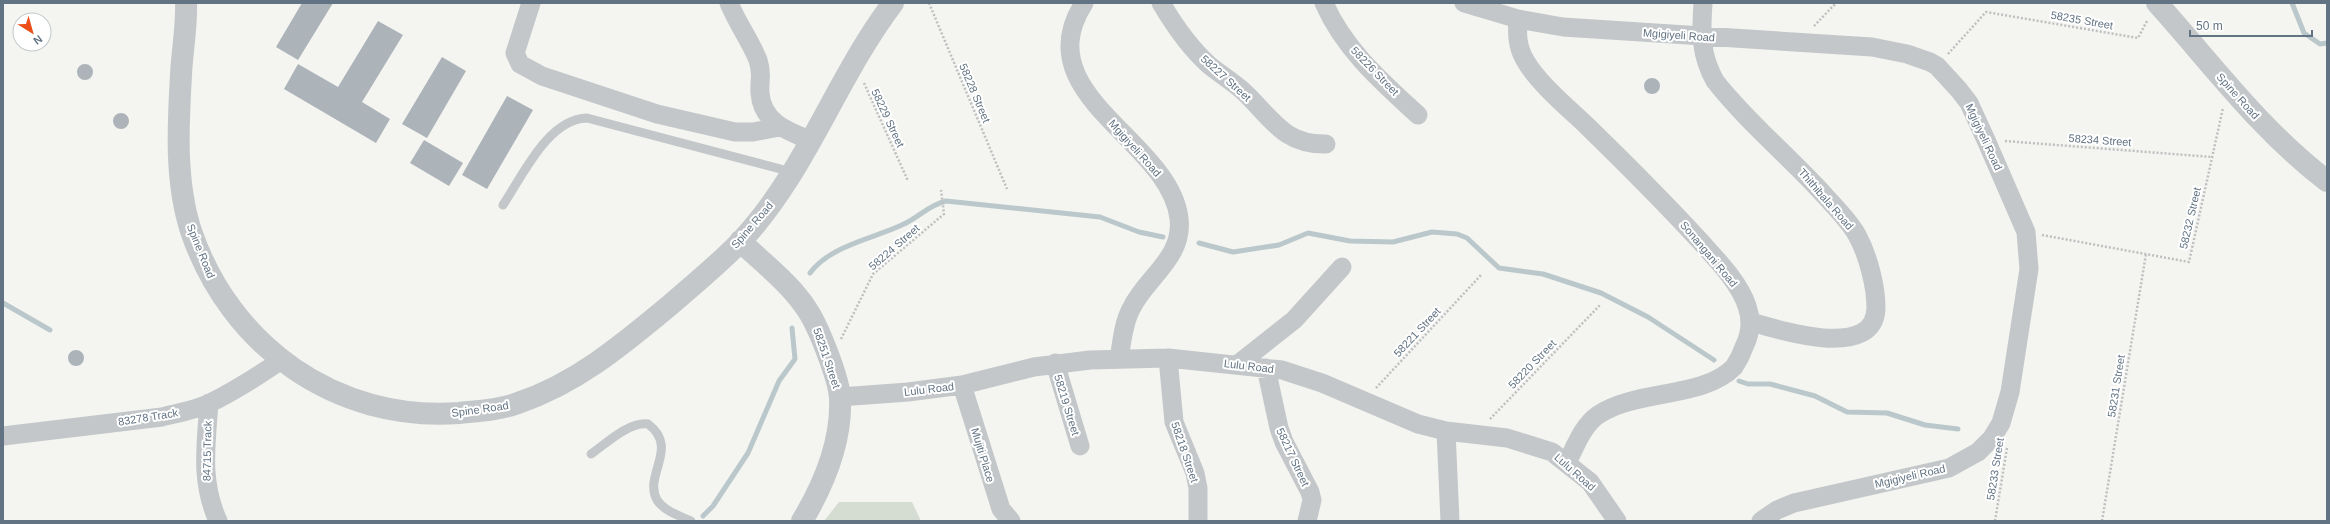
<svg xmlns="http://www.w3.org/2000/svg" width="2330" height="524" viewBox="0 0 2330 524" font-family="Arial,sans-serif">
	<style>
		.green { fill: #d5dcd1 }
		.lines { fill: none; stroke-linecap: round; stroke-linejoin: round }
		.stream { stroke: #bac7cb; stroke-width: 5 }
		.building { fill: #acb3b9 }
		.path { stroke: #bdbfc1; stroke-width: 2.5; stroke-dasharray: 2 2; stroke-linecap: butt }
		.service { stroke: #c4c7ca; stroke-width: 9 }
		.minor { stroke: #c4c7ca; stroke-width: 19 }
		.tertiary { stroke: #c4c7ca; stroke-width: 22 }
		.labels { text-anchor: middle; dominant-baseline: central; stroke-width: 4; stroke-linejoin: round; paint-order: stroke }
		.street-label { font-size: 11px; fill: #627383; stroke: #fff }
	</style>
	<rect width="100%" height="100%" fill="#f4f5f0"/>
	<path class="green" d="M839,502H912L921,521H824Z"/>
	<g class="lines">
		<path class="stream" d="M2292,3L2304,33L2320,44L2327,43
			M1199,243L1233,252L1279,245L1308,233L1350,241L1393,242L1432,232L1457,234L1467,238L1499,268L1543,274L1601,293L1648,317L1714,360
			M810,273C831,245 873,239 904,224C919,217 929,205 946,201L1100,217L1139,232L1163,237
			M3,303L50,330
			M1739,381L1748,384H1770L1815,396L1847,412L1887,413L1925,425L1958,429
			M703,516L713,506L748,453L779,381L795,359L792,328"/>
	</g>
	<path class="building" d="M302,3H333L298,60L276,47Z
		M378,21L403,35L362,102L390,119L376,143L284,89L298,64L338,87Z
		M442,57L466,71L427,138L402,124Z
		M77 72a8 8 0 1 1 16 0a8 8 0 1 1-16 0Z
		M1644 86a8 8 0 1 1 16 0a8 8 0 1 1-16 0Z
		M507,96L533,110L487,189L462,175Z
		M113 121a8 8 0 1 1 16 0a8 8 0 1 1-16 0Z
		M424,140L463,163L449,186L410,163Z
		M68 358a8 8 0 1 1 16 0a8 8 0 1 1-16 0Z"/>
	<g class="lines">
		<path class="path" d="M929,3L1007,189
			M1814,26L1836,3
			M1948,54L1986,12L2138,38L2147,21
			M864,83L908,181
			M2005,141L2212,157
			M2042,235L2189,262L2223,108
			M841,339L873,274L944,214L941,190
			M1376,388L1482,274
			M1490,419L1601,304
			M1995,521L2007,448
			M2102,521L2146,254"/>
		<path class="service" d="M503,205C523,175 548,119 587,118L792,172
			M591,454C607,443 628,422 648,424C680,448 643,475 657,500C664,511 680,516 691,521"/>
		<path class="minor" d="M531,3L515,53L520,64L542,76L657,114L735,132H753L779,127
			M729,3C737,23 750,40 758,60C763,75 759,79 760,93C762,122 787,131 810,140
			M1084,3C1025,95 1169,139 1179,218C1184,258 1146,277 1131,309C1123,324 1122,342 1119,359
			M1161,3C1174,25 1190,48 1209,65C1220,74 1233,82 1243,91C1271,117 1283,145 1326,144
			M1324,3C1344,49 1382,82 1418,115
			M1464,3L1518,19L1563,27L1872,47L1907,54L1930,62L1937,66L1959,90L1969,103L1986,140L2026,232L2029,269L2010,392L2001,423L1992,438L1978,452L1949,468L1794,503L1777,510L1761,521
			M1703,3C1701,33 1700,54 1715,81C1748,123 1791,158 1826,197C1837,209 1849,221 1857,235C1868,255 1876,286 1876,308C1875,361 1779,330 1751,322
			M1518,19C1517,33 1517,47 1525,60C1537,82 1568,108 1587,126C1625,163 1663,201 1700,241C1717,260 1739,282 1747,306C1752,320 1751,333 1744,347C1742,353 1738,361 1734,367C1703,399 1636,389 1598,415C1583,425 1575,447 1567,463
			M1168,358L1174,422L1195,473L1198,488V521
			M1055,363L1080,446
			M1237,365L1294,320L1342,267
			M1266,368L1279,428L1284,442L1310,492L1312,500L1307,521
			M962,385L1001,509L1011,521
			M840,397L908,392L962,385L1034,367L1090,360L1168,358L1282,370L1322,383L1418,424L1446,431L1507,438L1552,452L1590,482L1617,521
			M209,403C206,446 200,481 218,521
			M1446,431L1450,521
			M3,436L162,417C178,413 196,410 210,403C235,391 258,376 280,361"/>
		<path class="tertiary" d="M186,3C187,27 182,51 181,75C178,126 175,182 191,231C230,346 336,422 459,413C478,411 500,410 518,403C577,383 622,345 669,306C693,285 719,264 741,241C806,172 836,78 893,3
			M2157,3C2212,64 2261,131 2327,181
			M740,241C763,263 791,284 808,311C819,328 839,379 840,398C842,441 823,486 802,521"/>
	</g>
	<g class="labels">
		<g class="street-label">
			<text transform="translate(2082 20) rotate(10)">58235 Street</text>
			<text transform="translate(1679 35) rotate(4)">Mgigiyeli Road</text>
			<text transform="translate(1375 71) rotate(46)">58226 Street</text>
			<text transform="translate(1226 78) rotate(42)">58227 Street</text>
			<text transform="translate(975 93) rotate(67)">58228 Street</text>
			<text transform="translate(2238 96) rotate(48)">Spine Road</text>
			<text transform="translate(888 118) rotate(65)">58229 Street</text>
			<text transform="translate(1984 137) rotate(65)">Mgigiyeli Road</text>
			<text transform="translate(2100 140) rotate(4)">58234 Street</text>
			<text transform="translate(1135 148) rotate(48)">Mgigiyeli Road</text>
			<text transform="translate(1826 199) rotate(49)">Thithibala Road</text>
			<text transform="translate(2190 218) rotate(-77)">58232 Street</text>
			<text transform="translate(752 225) rotate(-49)">Spine Road</text>
			<text transform="translate(894 247) rotate(-41)">58224 Street</text>
			<text transform="translate(201 251) rotate(68)">Spine Road</text>
			<text transform="translate(1709 254) rotate(50)">Sonangani Road</text>
			<text transform="translate(1417 332) rotate(-47)">58221 Street</text>
			<text transform="translate(827 358) rotate(71)">58251 Street</text>
			<text transform="translate(1532 364) rotate(-46)">58220 Street</text>
			<text transform="translate(1249 366) rotate(7)">Lulu Road</text>
			<text transform="translate(2116 386) rotate(-81)">58231 Street</text>
			<text transform="translate(929 389) rotate(-7)">Lulu Road</text>
			<text transform="translate(1067 405) rotate(73)">58219 Street</text>
			<text transform="translate(480 409) rotate(-8)">Spine Road</text>
			<text transform="translate(148 417) rotate(-9)">83278 Track</text>
			<text transform="translate(207 451) rotate(-89)">84715 Track</text>
			<text transform="translate(1185 452) rotate(71)">58218 Street</text>
			<text transform="translate(983 455) rotate(73)">Mujiti Place</text>
			<text transform="translate(1293 457) rotate(65)">58217 Street</text>
			<text transform="translate(1995 469) rotate(-81)">58233 Street</text>
			<text transform="translate(1575 472) rotate(41)">Lulu Road</text>
			<text transform="translate(1910 476) rotate(-13)">Mgigiyeli Road</text>
		</g>
	</g>
	<rect width="2330" height="524" fill="none" stroke="#627383" stroke-width="8"/>
	<g transform="translate(32 32) rotate(143)"><circle r="19" fill="#ffffff" stroke="#c0c7cd"/>
	<path d="M0-3L7 15L0 10L-7 15Z" fill="#ec4e18"/>
	<text y="-6" font-size="11" font-weight="bold" text-anchor="middle" fill="#627383">N</text>
	</g>
	<path d="M2190 30v6h122v-6" fill="none" stroke="#627383" stroke-width="2"/>
	<text x="2196" y="30" font-size="12" fill="#627383" stroke="#ffffff" stroke-width="3" paint-order="stroke">50 m</text>
</svg>
